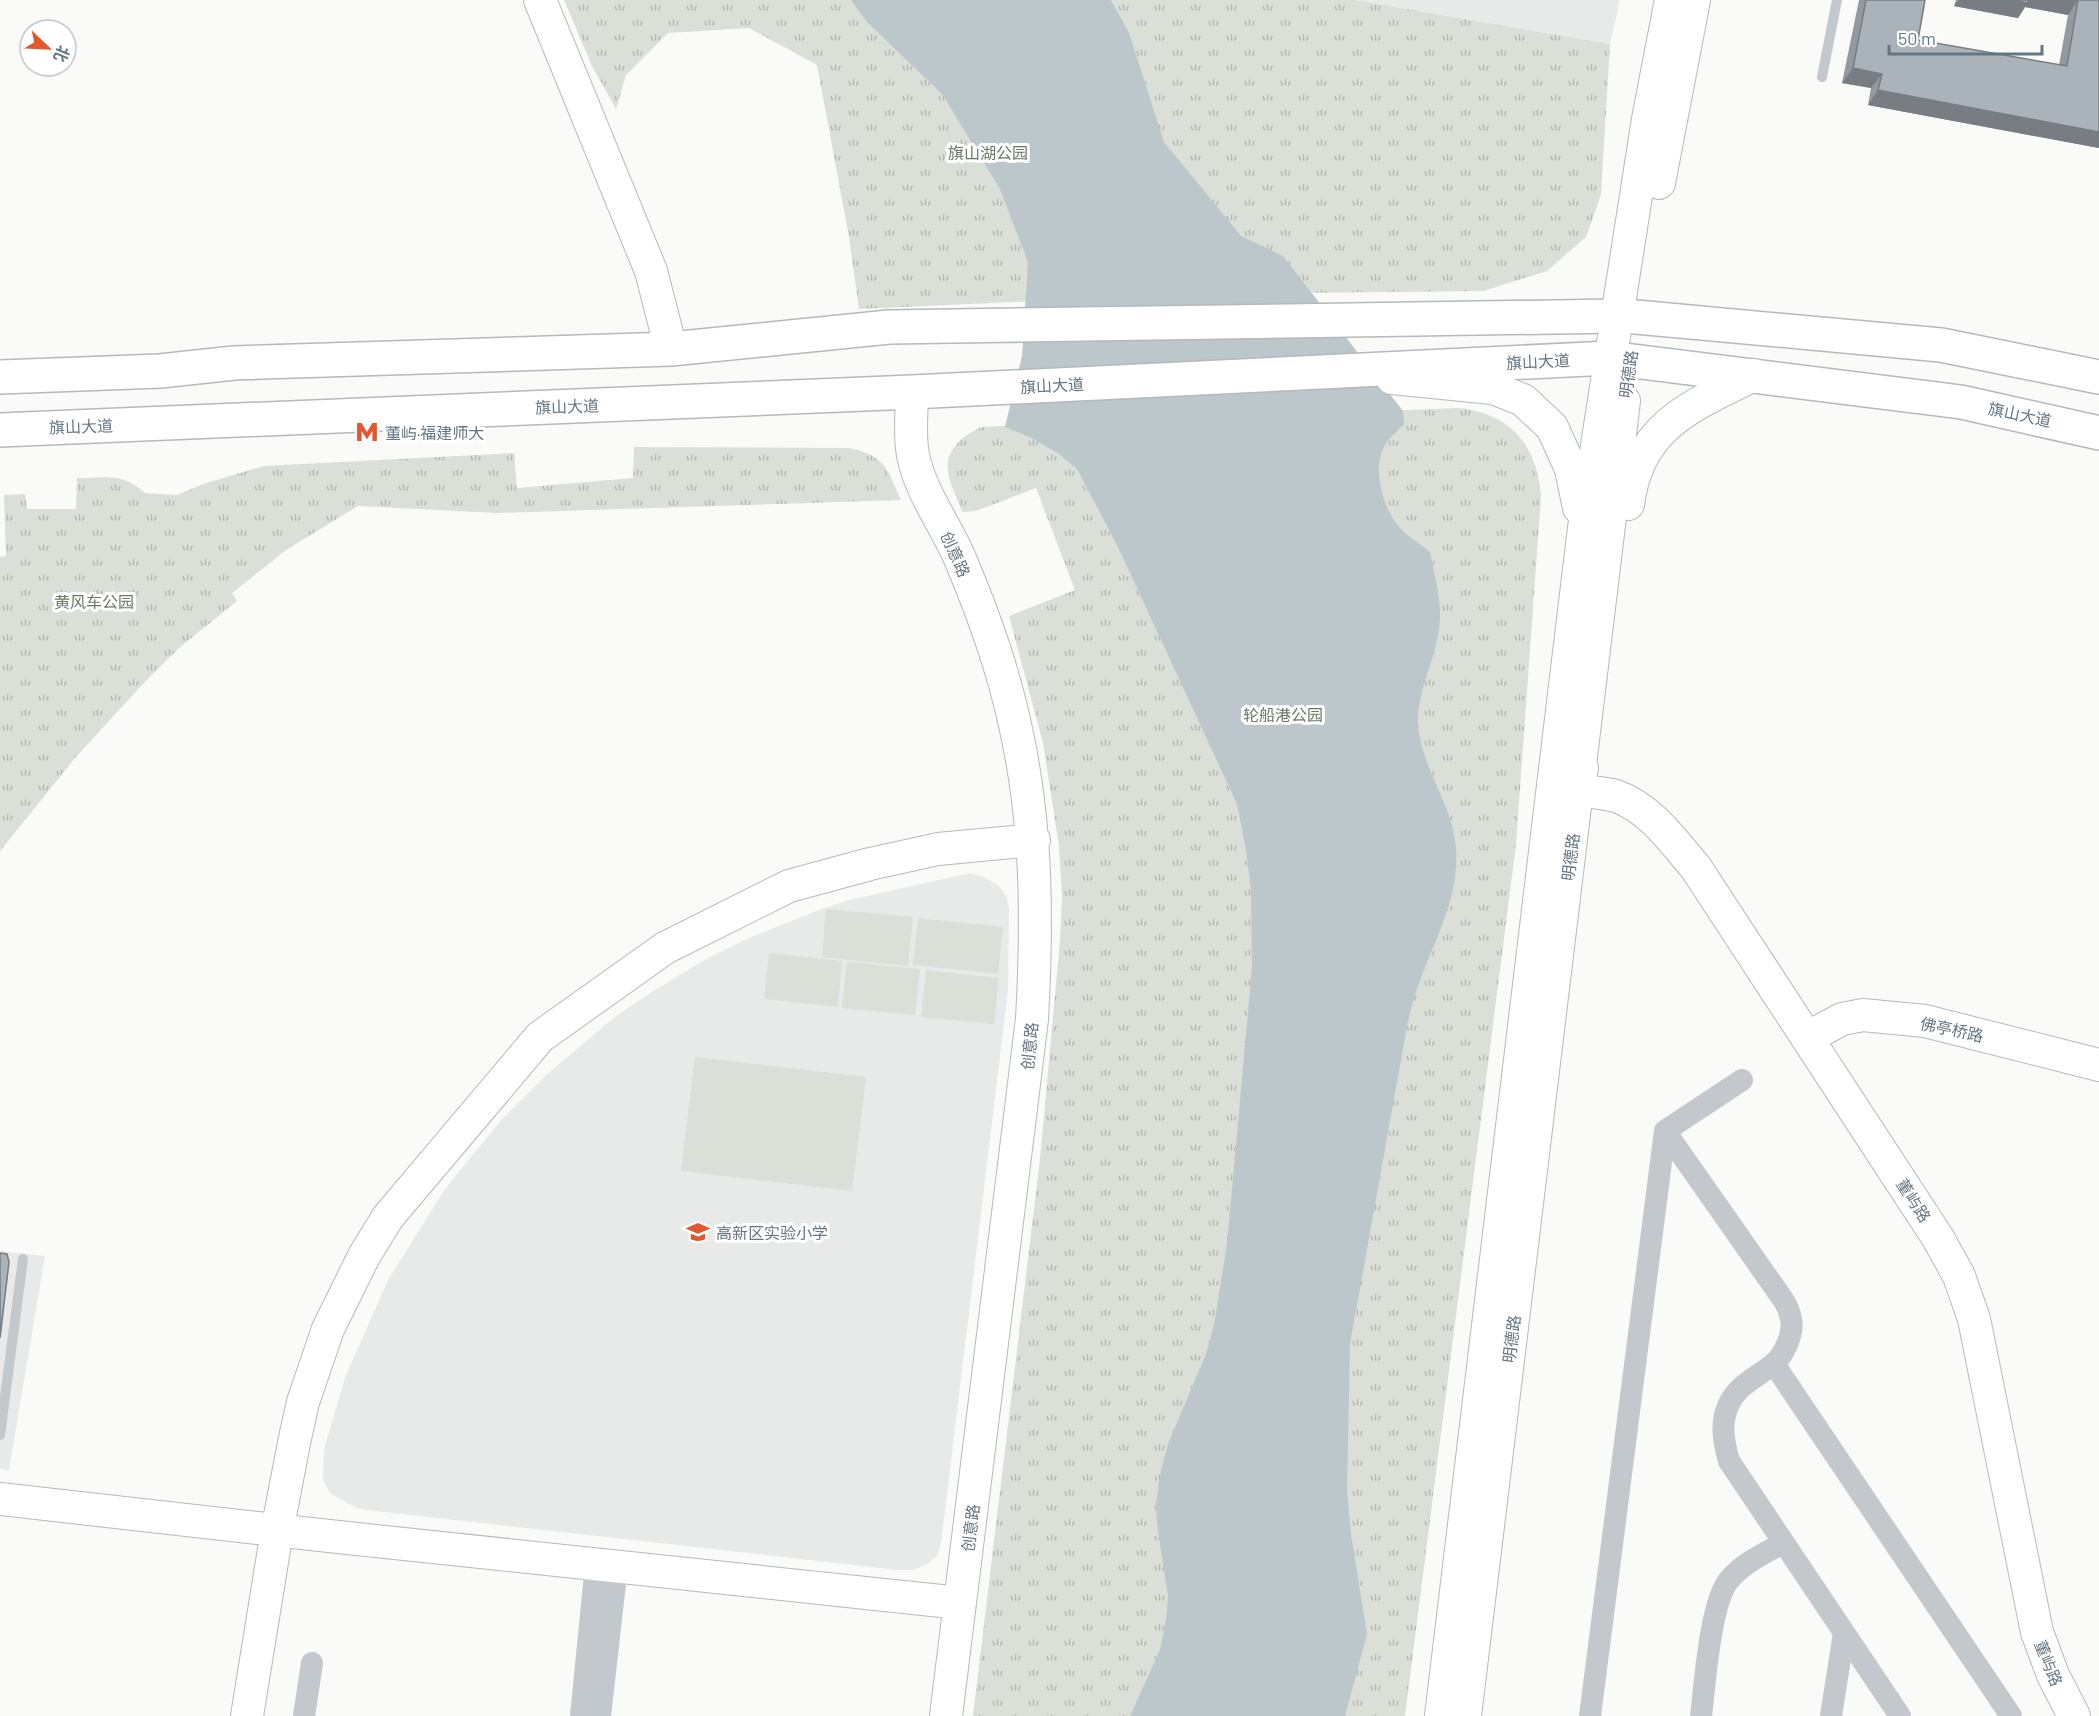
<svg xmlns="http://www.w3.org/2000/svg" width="2099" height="1716" viewBox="0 0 2099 1716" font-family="Barlow,'Noto Sans SC',sans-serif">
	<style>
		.built { fill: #e8e9e9 }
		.grass { fill: url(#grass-tufts) }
		.pitch { fill: #dadfd7 }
		.water { fill: #bbc7cb }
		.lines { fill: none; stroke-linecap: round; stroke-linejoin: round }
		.secondary-casing { stroke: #b3babf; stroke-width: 34 }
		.highway-casing { stroke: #b4b9bd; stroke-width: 36 }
		.lane { stroke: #c3c8cc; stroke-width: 10 }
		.street { stroke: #c3c8cc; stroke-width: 22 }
		.secondary { stroke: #fff; stroke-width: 32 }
		.highway { stroke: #fff; stroke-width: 33 }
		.wall { fill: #929a9f }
		.shaded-wall { fill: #777d82 }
		.building { fill: #aab3b9; stroke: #777d82; stroke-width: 1.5 }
		.labels { text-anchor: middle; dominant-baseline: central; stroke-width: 6; stroke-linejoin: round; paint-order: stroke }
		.park-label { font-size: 16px; fill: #687a64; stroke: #fff }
		.street-label { font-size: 16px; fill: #657683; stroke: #fff }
		.poi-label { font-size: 16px; fill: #657683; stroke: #fff; text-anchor: start }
	</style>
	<defs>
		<pattern id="grass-tufts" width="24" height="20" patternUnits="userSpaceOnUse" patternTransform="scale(1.5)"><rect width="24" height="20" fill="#dadfd7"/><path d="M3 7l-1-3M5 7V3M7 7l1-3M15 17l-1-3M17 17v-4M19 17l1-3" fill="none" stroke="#b4b9b4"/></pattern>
	</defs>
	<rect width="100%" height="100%" fill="#fafaf8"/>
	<path class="built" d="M1355,0H1620L1610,44Z
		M970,873L984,877L998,885L1007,897L1009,911L1008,990L941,1544L937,1556L926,1565L913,1570H898L358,1509L330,1493L323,1480L324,1449L346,1375L388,1280L445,1189L502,1119L546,1075L616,1016L655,990L708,958L749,938L819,910L849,900Z
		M0,1251L45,1256L9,1470L0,1469Z"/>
	<path class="grass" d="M564,0H1355L1610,44L1601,195L1586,237L1547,271L1483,291L1191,294L859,309L849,237L817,65L749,28L668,33L626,75L616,109L592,66Z
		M1459,408C1511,414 1537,445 1541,496L1516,844L1405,1716H973L1040,1159L1060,941L1062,898L1059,846L1043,743L1009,616L1075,590L1036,488L976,511L962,512C958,499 949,484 948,470C945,449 965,434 982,427Z
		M634,447L849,448C886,456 886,468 901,500L497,513L358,506L286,550L232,593L237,601L179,648L141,686L75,758L0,851V557L6,556L4,495L25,494L27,509H76L77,478C106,478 122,472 145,493L177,495L203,484L264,466L514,453L517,488L633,478Z"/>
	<path class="pitch" d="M826,909L913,917L908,966L822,957Z
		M918,918L1003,927L998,974L913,965Z
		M769,953L842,961L838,1007L764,999Z
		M847,962L920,969L915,1015L842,1008Z
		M926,970L999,978L994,1024L921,1017Z
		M695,1057L866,1077L852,1191L681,1171Z"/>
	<path class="water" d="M851,0H1111L1129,33L1164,142L1241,236L1283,256L1403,411L1404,424C1398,431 1390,437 1385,445C1371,468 1383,509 1400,528C1408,537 1421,544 1430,552C1434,573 1441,597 1440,619C1438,655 1418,686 1418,722C1420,767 1452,802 1456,847C1460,897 1434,941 1418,986C1414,997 1411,1010 1408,1021L1350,1344L1347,1489L1351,1535L1367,1634L1345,1716H1130L1160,1650L1166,1621L1168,1596L1157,1524L1156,1505L1160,1475L1168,1444L1206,1354L1214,1325L1227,1244L1252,968L1251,889L1246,850L1237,804L1118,547L1077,469L1059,454L1032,438L1005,427L1022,356L1028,262L1000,189L942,94L867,22Z"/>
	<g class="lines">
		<g class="secondary-casing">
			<path id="secondary" d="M540,0L651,271L671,349
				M1659,183L1694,0
				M1392,378L1493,388L1523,400L1552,427L1571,469L1579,508
				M912,392C912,412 909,435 913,455C920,491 943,521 958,554C973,589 988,628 999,664C1036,783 1039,896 1032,1019L946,1716
				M1628,504C1638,426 1691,406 1754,375
				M1582,768L1578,790C1590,792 1604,793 1616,796C1650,808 1673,841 1696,868L1938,1238L1959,1276L1974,1319L2037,1632L2053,1675L2074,1716
				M1807,1038L1842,1019L1863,1015L1925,1021L2099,1065
				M0,1499L329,1536L960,1603
				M247,1716L277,1531L295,1438L303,1402L328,1329L364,1256L388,1217L540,1037L665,948L789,886L870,864L938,849L1034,840
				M1441,1716L1584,528L1648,119L1671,0
				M1465,1716L1624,401"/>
		</g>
		<g class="highway-casing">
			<path id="highway" d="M0,377L160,371L234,363L671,349L889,327L1616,316L1636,317L1941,345L2099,377
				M0,430L912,392L1609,358L1961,402L2099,433"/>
		</g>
		<path class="lane" d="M1822,77L1837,0
			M0,1435L23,1259"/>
		<path class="street" d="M1665,1131L1782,1298C1786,1304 1790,1312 1791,1319C1794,1334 1784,1356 1772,1365C1756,1378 1737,1385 1728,1406C1720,1424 1724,1443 1729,1461L1900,1716
			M1774,1364L2011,1716
			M304,1716L312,1663
			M581,1716L596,1564
			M600,1716L617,1566
			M1590,1716L1665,1131L1742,1080
			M1701,1716C1705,1684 1710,1603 1729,1580C1743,1563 1765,1553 1783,1543
			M1831,1716L1844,1633"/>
		<use href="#secondary" class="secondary"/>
		<use href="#highway" class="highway"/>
	</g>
	<path class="wall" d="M1859,0H1925L1918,40L2059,65L2068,15L2025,7L2018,18L1954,6L1956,0H2099V148L1868,105L1871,88L1842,83Z"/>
	<path class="shaded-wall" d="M1959,0H2078L2068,15L2025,7L2018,18L1954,6Z
		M1853,68L1882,74L1871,88L1842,83Z
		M1878,90L2099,132V148L1868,105Z"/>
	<path class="building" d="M1866,0H1925L1918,40L2067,66L2078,0H2076H2099V132L1878,90L1882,74L1853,68Z
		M2012,0H2028V3Z
		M0,1253L7,1254L9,1262L0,1338Z"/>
	<defs>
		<g id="metro-bare" transform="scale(1.8)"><path d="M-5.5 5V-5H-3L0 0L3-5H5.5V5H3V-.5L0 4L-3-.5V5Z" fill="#e4572e" stroke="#fff" stroke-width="2.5" paint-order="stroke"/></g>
		<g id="school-bare" transform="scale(1.8)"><path d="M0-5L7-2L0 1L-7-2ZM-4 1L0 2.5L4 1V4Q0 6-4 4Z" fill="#e4572e" stroke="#fff" stroke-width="2.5" paint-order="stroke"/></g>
	</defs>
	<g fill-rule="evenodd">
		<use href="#metro-bare" x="367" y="432"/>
		<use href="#school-bare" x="698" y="1232"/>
	</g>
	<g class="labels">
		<g class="park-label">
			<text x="988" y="152">旗山湖公园</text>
			<text x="94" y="601">黄风车公园</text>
			<text x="1283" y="714">轮船港公园</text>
		</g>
		<g class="street-label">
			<text transform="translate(1538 361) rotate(-3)">旗山大道</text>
			<text transform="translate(1628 374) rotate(-82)">明德路</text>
			<text transform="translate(1052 385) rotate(-3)">旗山大道</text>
			<text transform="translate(567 406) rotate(-2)">旗山大道</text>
			<text transform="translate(2020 414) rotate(12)">旗山大道</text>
			<text transform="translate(81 426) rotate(-2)">旗山大道</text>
			<text transform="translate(956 554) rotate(66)">创意路</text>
			<text transform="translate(1570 857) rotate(-83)">明德路</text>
			<text transform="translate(1952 1029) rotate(12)">佛亭桥路</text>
			<text transform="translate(1029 1046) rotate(-84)">创意路</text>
			<text transform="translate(1914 1200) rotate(57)">董屿路</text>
			<text transform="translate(1511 1339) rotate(-83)">明德路</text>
			<text transform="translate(970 1528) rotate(-83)">创意路</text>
			<text transform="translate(2049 1663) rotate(68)">董屿路</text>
		</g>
		<g class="poi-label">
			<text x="385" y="432">董屿·福建师大</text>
			<text x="716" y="1232">高新区实验小学</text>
		</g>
	</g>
	<g transform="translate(48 48) rotate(113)"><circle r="28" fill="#ffffff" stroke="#c1c8cd" stroke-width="1.5"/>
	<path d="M0-4.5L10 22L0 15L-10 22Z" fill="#e4572e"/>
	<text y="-9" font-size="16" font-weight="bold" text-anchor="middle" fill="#657683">北</text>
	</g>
	<path d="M1889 45v9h153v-9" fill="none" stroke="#657683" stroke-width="3"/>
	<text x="1898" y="45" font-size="18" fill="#657683" stroke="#ffffff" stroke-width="4.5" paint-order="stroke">50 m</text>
</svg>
